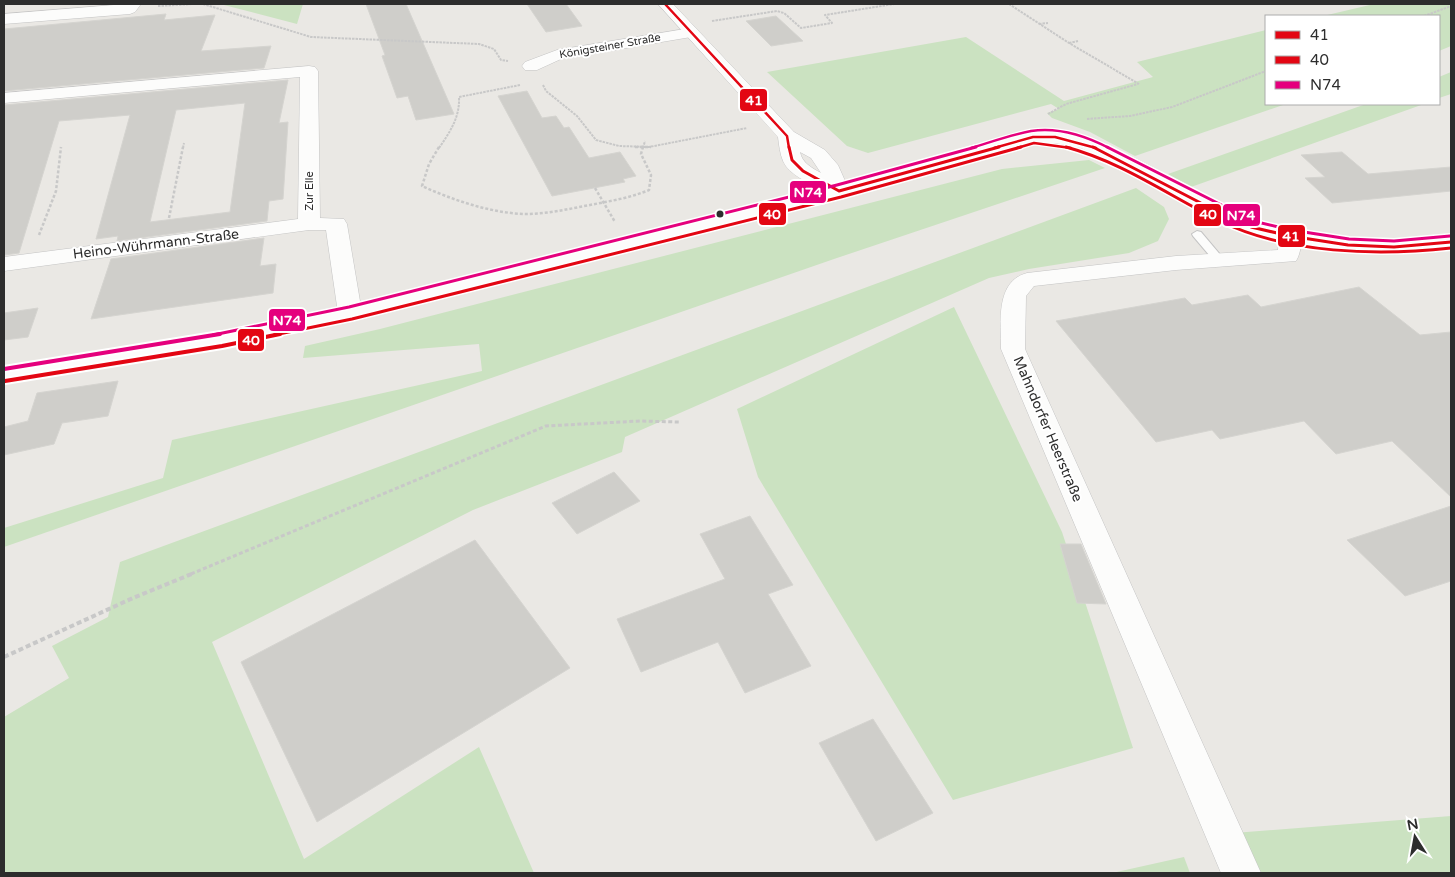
<svg xmlns="http://www.w3.org/2000/svg" width="1455" height="877" viewBox="0 0 1455 877" font-family="'Varela Round',sans-serif">
	<style>
		.green { fill: #cbe2c1 }
		.building { fill: #cfceca; stroke: #d5d4d0; fill-rule: evenodd }
		.lines { fill: none; stroke-linecap: round; stroke-linejoin: round }
		.lane-casing { stroke: #c4c4c4; stroke-width: 2 }
		.street-casing { stroke: #c4c4c4; stroke-width: 1 }
		.secondary-casing { stroke: #c4c4c4; stroke-width: 1 }
		.path-far3 { stroke: #c8c8c8; stroke-width: 2; stroke-dasharray: 2.5 1; stroke-linecap: butt }
		.path-far2 { stroke: #c8c8c8; stroke-width: 2.5; stroke-dasharray: 3 2; stroke-linecap: butt }
		.path-far1 { stroke: #c8c8c8; stroke-width: 3; stroke-dasharray: 4 2.5; stroke-linecap: butt }
		.path { stroke: #c8c8c8; stroke-width: 4; stroke-dasharray: 5 3; stroke-linecap: butt }
		.lane { fill: #fcfcfb; fill-rule: evenodd }
		.street { fill: #fcfcfb; fill-rule: evenodd }
		.secondary { fill: #fcfcfb; fill-rule: evenodd }
		.bus-1-far1-casing { stroke: #fff; stroke-width: 5 }
		.bus-1-casing { stroke: #fff; stroke-width: 6 }
		.bus-2-far2-casing { stroke: #fff; stroke-width: 5 }
		.bus-2-far1-casing { stroke: #fff; stroke-width: 6 }
		.bus-2-casing { stroke: #fff; stroke-width: 8 }
		.bus-3-far2-casing { stroke: #fff; stroke-width: 5 }
		.bus-3-far1-casing { stroke: #fff; stroke-width: 6 }
		.bus-3-casing { stroke: #fff; stroke-width: 8 }
		.bus-1-far1 { stroke: #e30613; stroke-width: 2.5 }
		.bus-1 { stroke: #e30613; stroke-width: 3 }
		.bus-2-far2 { stroke: #e30613; stroke-width: 2.5 }
		.bus-2-far1 { stroke: #e30613; stroke-width: 3 }
		.bus-2 { stroke: #e30613; stroke-width: 4 }
		.bus-3-far2 { stroke: #e5007d; stroke-width: 2.5 }
		.bus-3-far1 { stroke: #e5007d; stroke-width: 3 }
		.bus-3 { stroke: #e5007d; stroke-width: 4 }
		.bus-dot { fill: #2d2d2d; stroke: #fff; stroke-width: 2 }
		.labels { text-anchor: middle; dominant-baseline: central; stroke-width: 4; stroke-linejoin: round; paint-order: stroke }
		.far-street-label { font-size: 11px; fill: #2d2d2d; stroke: #fff }
		.street-label { font-size: 14px; fill: #2d2d2d; stroke: #fff }
		.line-badge { stroke: #fff; stroke-width: 2 }
		.badge-label { font-size: 14px; text-anchor: middle; font-weight: bold; fill: #fff }
	</style>
	<rect width="100%" height="100%" fill="#eae8e4"/>
	<path class="green" d="M220,4H303L297,24Z
		M1374,4H1451V46L1439,51V16H1323Z
		M1266,30V104H1286L1135,156L1090,132L1052,118L1047,113L1059,109L1051,104L868,153L847,146L767,72L966,37L1064,101L1153,77L1137,62Z
		M1451,72V94L1439,98V77Z
		M1366,104H1424L1191,187L1168,174Z
		M1089,160L1105,168L834,259L4,547V528L163,478L172,440L482,371L479,344L303,358L305,346L380,329L1002,169Z
		M1136,188L1164,207L1169,219L1158,241L1129,253L1029,269L989,278L625,437L622,452L473,510L212,642L304,859L479,747L534,873H4V717L69,678L52,646L108,617L120,562Z
		M954,307L1062,532L1133,748L953,800L758,477L737,409Z
		M1451,816V873H1254L1234,833Z
		M1184,857L1190,873H1112Z"/>
	<path class="building" d="M366,4H406L454,114L416,120L408,96L397,98L382,56L385,55Z
		M527,4H566L582,26L546,32Z
		M166,14L164,20L215,15L201,51L271,46L264,68L4,91V29Z
		M776,16L803,41L771,46L746,21Z
		M288,80L279,123L288,122L283,199L269,201L267,221L117,241L118,236L96,239L130,115L59,121L19,253L4,255V105ZM245,103L230,212L150,222L176,110Z
		M527,91L542,118L556,116L564,128L569,127L589,158L620,152L636,176L623,179L625,182L552,196L498,96Z
		M1342,152L1368,174L1451,167V191L1332,203L1305,178L1325,177L1301,155Z
		M264,238L260,266L276,264L273,293L91,319L111,259Z
		M1359,287L1420,335L1451,332V497L1392,441L1336,454L1304,421L1220,439L1212,430L1156,442L1056,321L1185,298L1192,305L1248,295L1261,307Z
		M38,308L28,337L4,340V313Z
		M118,381L108,416L62,423L54,444L4,455V427L28,421L37,393Z
		M614,472L640,501L577,534L552,503Z
		M1451,506V581L1405,596L1347,540Z
		M750,516L793,585L768,594L811,666L745,693L718,642L641,672L617,619L725,579L700,534Z
		M475,540L570,668L317,822L241,662Z
		M1060,544H1081L1106,604L1077,603Z
		M873,719L933,813L876,841L819,743Z"/>
	<g class="lines">
		<g class="lane-casing">
			<path id="lane" d="M1197,231L1201,232L1223,258L1225,260L1223,262H1215L1193,236L1192,234Z"/>
		</g>
		<g class="street-casing">
			<path id="street" d="M126,4H141L135,12L130,14L4,24V14Z
				M691,28L697,30L699,33L697,36L561,59L537,70H525L522,66L525,62L557,50Z
				M309,66L315,67L318,71L320,218L344,219L347,224L362,313L358,318L350,320L342,318L338,313L326,230H309L4,271V257L298,219L300,77L4,103V93Z
				M1290,229L1298,231C1303,239 1301,253 1296,261L1176,270L1034,286L1026,296L1025,349L1261,873H1221L1001,349C1001,323 995,281 1027,273L1176,256L1278,250L1279,236L1282,231Z"/>
		</g>
		<g class="secondary-casing">
			<path id="secondary" d="M658,4H673L794,132L825,150L838,165L846,183L1033,131C1116,131 1182,191 1256,221C1271,228 1291,230 1308,232C1336,237 1365,241 1394,240C1413,240 1432,237 1451,235V249L1394,254L1348,252L1290,243L1243,232L1213,217L1105,159L1081,148L1055,143H1034L846,195L350,320L221,348L4,383V367L221,332L350,306L821,189C808,182 789,175 783,161C780,154 779,145 778,137ZM800,152L811,158L821,173C812,168 802,163 800,152Z"/>
		</g>
		<path class="path-far3" d="M203,4L311,37L479,44L494,49L501,60L508,61
			M1009,4L1069,43L1139,84
			M158,6L193,4
			M1424,16L1451,6
			M712,21L777,11L784,13L801,28L832,23L825,15L894,4
			M1039,24L1048,23
			M1069,43L1078,41
			M543,85L546,91L577,116L596,140L619,146L649,147L747,128
			M1048,114L1066,104L1138,84
			M1087,119L1130,116L1172,107L1266,71
			M183,148L184,143
			M439,148C450,132 460,117 459,97L520,85
			M643,148L645,141"/>
		<path class="path-far2" d="M439,147L429,164L422,186C453,200 490,213 525,214C547,214 568,209 590,205C610,201 630,198 649,190L651,175L641,154L643,147
			M635,147H651
			M595,188L615,222
			M169,218L183,147
			M39,235L56,191L61,147"/>
		<path class="path-far1" d="M191,574L546,426L640,421L679,422"/>
		<path class="path" d="M4,657L133,598L194,573"/>
		<use href="#lane" class="lane"/>
		<use href="#street" class="street"/>
		<use href="#secondary" class="secondary"/>
		<g class="bus-1-far1-casing">
			<path id="bus-1-far1" d="M665,4L787,136L789,148
				M994,148L1033,137H1055L1096,148"/>
		</g>
		<g class="bus-1-casing">
			<path id="bus-1" d="M789,147L792,160L803,171L839,191
				M1093,147L1220,213L1251,227L1290,236L1348,245L1394,247L1451,242
				M839,191L999,147"/>
		</g>
		<g class="bus-2-far2-casing">
			<path id="bus-2-far2" d="M1017,148L1034,143L1071,148"/>
		</g>
		<g class="bus-2-far1-casing">
			<path id="bus-2-far1" d="M1066,147C1122,162 1168,195 1220,221C1287,254 1378,256 1451,248
				M274,335L352,319L841,197L1021,147"/>
		</g>
		<g class="bus-2-casing">
			<path id="bus-2" d="M5,381L222,346L280,334"/>
		</g>
		<g class="bus-3-far2-casing">
			<path id="bus-3-far2" d="M971,148C991,142 1011,135 1031,131C1057,127 1086,136 1109,148"/>
		</g>
		<g class="bus-3-far1-casing">
			<path id="bus-3-far1" d="M1107,147L1253,221L1291,230L1349,239L1394,241L1450,236
				M213,335L349,307L837,185L976,147"/>
		</g>
		<g class="bus-3-casing">
			<path id="bus-3" d="M4,369L220,334"/>
		</g>
		<use href="#bus-1-far1" class="bus-1-far1"/>
		<use href="#bus-1" class="bus-1"/>
		<use href="#bus-2-far2" class="bus-2-far2"/>
		<use href="#bus-2-far1" class="bus-2-far1"/>
		<use href="#bus-2" class="bus-2"/>
		<use href="#bus-3-far2" class="bus-3-far2"/>
		<use href="#bus-3-far1" class="bus-3-far1"/>
		<use href="#bus-3" class="bus-3"/>
	</g>
	<circle class="bus-dot" cx="720" cy="214" r="4.5"/>
	<g class="labels">
		<g class="far-street-label">
			<text transform="translate(610 46) rotate(-10)">Königsteiner Straße</text>
			<text transform="translate(309 191) rotate(-90)">Zur Elle</text>
		</g>
		<g class="street-label">
			<text transform="translate(156 244) rotate(-7)">Heino-Wührmann-Straße</text>
			<text transform="translate(1048 429) rotate(67)">Mahndorfer Heerstraße</text>
		</g>
	</g>
	<g class="line-badge">
		<rect x="739" y="88" width="29" height="24" rx="5" fill="#e30613"/>
		<rect x="789" y="180" width="38" height="24" rx="5" fill="#e5007d"/>
		<rect x="758" y="202" width="29" height="24" rx="5" fill="#e30613"/>
		<rect x="1193" y="203" width="29" height="24" rx="5" fill="#e30613"/>
		<rect x="1222" y="203" width="39" height="24" rx="5" fill="#e5007d"/>
		<rect x="1277" y="224" width="29" height="24" rx="5" fill="#e30613"/>
		<rect x="268" y="308" width="38" height="24" rx="5" fill="#e5007d"/>
		<rect x="237" y="328" width="28" height="24" rx="5" fill="#e30613"/>
	</g>
	<g class="badge-label">
		<text x="754" y="105">41</text>
		<text x="808" y="197">N74</text>
		<text x="772" y="219">40</text>
		<text x="1208" y="219">40</text>
		<text x="1241" y="220">N74</text>
		<text x="1291" y="241">41</text>
		<text x="287" y="325">N74</text>
		<text x="251" y="345">40</text>
	</g>
	<rect width="1455" height="877" fill="none" stroke="#2d2d2d" stroke-width="10"/>
	<rect x="1265" y="15" width="175" height="90" fill="#ffffff" stroke="#ababab"/>
	<rect x="1275" y="31" width="25" height="8" fill="#e30613" stroke="#ababab"/>
	<text x="1310" y="40" font-size="15" fill="#2d2d2d">41</text>
	<rect x="1275" y="56" width="25" height="8" fill="#e30613" stroke="#ababab"/>
	<text x="1310" y="65" font-size="15" fill="#2d2d2d">40</text>
	<rect x="1275" y="81" width="25" height="8" fill="#e5007d" stroke="#ababab"/>
	<text x="1310" y="90" font-size="15" fill="#2d2d2d">N74</text>
	<g transform="translate(1415 837) rotate(349)" stroke="#ffffff" stroke-width="4" paint-order="stroke">
	<path d="M0-4L9 19L0 12L-9 19Z" fill="#2d2d2d"/>
	<text y="-8" font-size="14" font-weight="bold" text-anchor="middle" fill="#2d2d2d">N</text>
	</g>
</svg>
